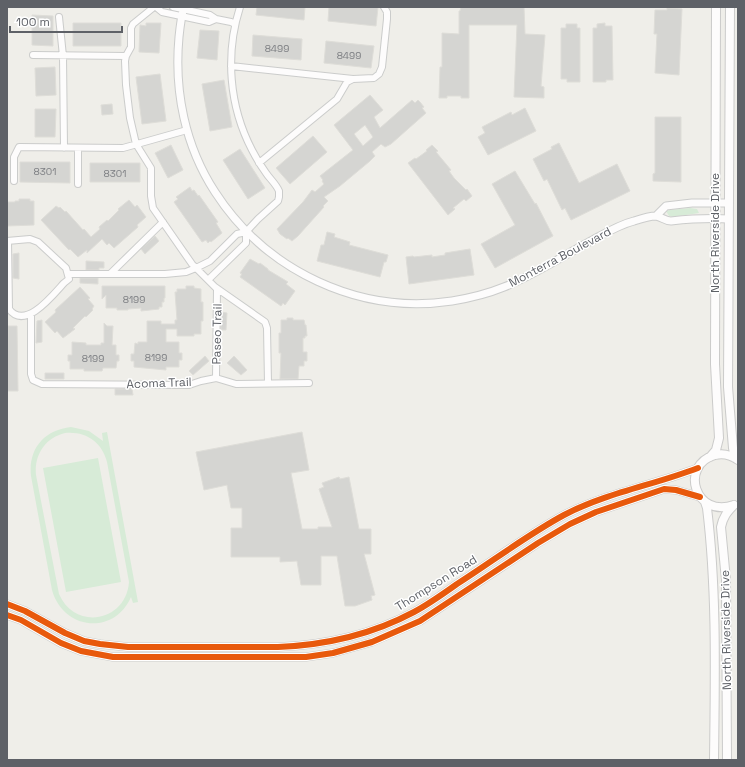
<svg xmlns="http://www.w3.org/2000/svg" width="745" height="767" viewBox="0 0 745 767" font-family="'Space Grotesk',sans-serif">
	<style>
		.green { fill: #d7ebd7; fill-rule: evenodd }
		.building { fill: #d5d5d2; stroke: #deddd8; fill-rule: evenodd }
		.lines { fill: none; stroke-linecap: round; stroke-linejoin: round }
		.minor-casing { stroke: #cbcccb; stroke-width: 8 }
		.tertiary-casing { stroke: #cbcccb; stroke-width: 9 }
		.secondary-casing { stroke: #cbcbca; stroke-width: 10 }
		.minor { stroke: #fdfcfc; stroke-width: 6 }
		.tertiary { stroke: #fdfcfc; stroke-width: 7 }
		.secondary { stroke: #fdfcfc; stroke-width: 8 }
		.cycleway-casing { stroke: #fff; stroke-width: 8 }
		.cycleway { stroke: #e8590c; stroke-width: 6 }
		.labels { text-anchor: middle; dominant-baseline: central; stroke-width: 3; stroke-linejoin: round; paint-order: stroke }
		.number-label { font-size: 10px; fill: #7d7f83 }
		.street-label { font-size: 12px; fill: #5e6167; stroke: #fff }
	</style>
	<rect width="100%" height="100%" fill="#efeee9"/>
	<path class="green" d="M690,208L697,209L699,213L673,217L669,216L666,211L670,210Z
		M71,427L89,431L103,441L102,433L107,432L138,602L133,603L131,597C114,636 63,630 52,590L31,476C28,449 44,430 71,427ZM65,433C86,431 102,442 107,462L129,582C126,622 75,631 59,594L36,475C34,455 45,438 65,433Z
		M98,458L121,582L66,592L43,468Z"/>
	<path class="building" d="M257,7H305L304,20L256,15Z
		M329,7H378L376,26L328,21Z
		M461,7H524L525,34L545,35L541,86L544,87V98L514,97L517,25H469V98H461V96H447V98H439L440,67H442V33L459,34V11H460Z
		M667,8L682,9L679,75L655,73L657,34H654L655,10H667Z
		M32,15L53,16V46L32,45Z
		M73,23H121V46H73Z
		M146,23H161L159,53L139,52L140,25L146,26Z
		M605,23V26H612L613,80H606V82H593V28H597V24Z
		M566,24H577V28H580V82H567V79H561V28H566Z
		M200,30L219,31L217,60L197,58Z
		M253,35L302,39L301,60L252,56Z
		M326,41L374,46L371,68L324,63Z
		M55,67L56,95L36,96L35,68Z
		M160,74L166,121L142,124L136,77Z
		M224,80L232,127L210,131L202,84Z
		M370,95L383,110L374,117L380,128L412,100L415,103L418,100L420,102L424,107L422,108L426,113L391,144L385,147L381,144L372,152L375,156L370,161L340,186L324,197L328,201L323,206L324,207L298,236L292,241L288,238L287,239L280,234L277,229L303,202L312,190L315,192L324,184L322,181L323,180L320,176L353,150L334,125ZM365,125L373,137L363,146L354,134Z
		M112,104L113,114L102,115L101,105Z
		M525,108L536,131L488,155L478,137L485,133L482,127L511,112L512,115Z
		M35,109H56L55,137H35Z
		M655,117H681V182L653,181V174L655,173Z
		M313,136L327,152L290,184L276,168Z
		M559,143L579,183L617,164L630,191L571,220L565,208L562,210L547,179L544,181L533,159L552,149L551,147Z
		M171,145L183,170L168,178L155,153Z
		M432,145L438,151L436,152L451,170L449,171L454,178L466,190L467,189L472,196L466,201L464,199L453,208L455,209L448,215L408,163L415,158L416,159L427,151L426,150Z
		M240,149L265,188L248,199L223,160Z
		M20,162H70V183L20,182Z
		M90,163H140V182H90Z
		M515,171L535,204L536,203L553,236L495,268L481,244L515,225L492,184Z
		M190,187L192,191L194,190L198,196L199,195L218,222L216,223L222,233L211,242L210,241L208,243L206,240L202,242L174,202L178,199L176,197Z
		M19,199H30V201H34V225L7,226V202H15V201H19Z
		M129,200L135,207L137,205L146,217L137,225L138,227L114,248L109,243L107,245L102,239L87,253V250L78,257L70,249L69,250L41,220L56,206L59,208L60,207L65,212L66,211L83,230L84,229L91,237L100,229L99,227L107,220L108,221L119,210L118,209Z
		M327,232L335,234L334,237L350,242L349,245L388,255L386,262H384L380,277L317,261L321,245H324Z
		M155,236L159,241L145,254L141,249Z
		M470,249L474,275L409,284L406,257L413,256L414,257L432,255V257L445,255V253Z
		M19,253V279L13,278V254Z
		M250,259L259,264L260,263L268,269V270L288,282L286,284L295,291L285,305L283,303L281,306L240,277L242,274L240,273Z
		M86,261L104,262V268H99V270H86Z
		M80,278H98V284L80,283Z
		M102,286H165V298H164V302H162V307H159V309L141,311V308L128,309V310H117V308H106V295L102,299Z
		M186,286H194V288L201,289V302H203V321H201V334H194V336H177V329H166V342H179V353H182V360H179V367H166V370L134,367V361H131V354H134L135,343L138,344V342H147V321H161V324H175V320H177L175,292H177V289H186Z
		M80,287L90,298L88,299L94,306L92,309L93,310L86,317L85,316L73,328L75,329L63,338L57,331L55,333L45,322L56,312L55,310Z
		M221,312L227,313L226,330H221Z
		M287,318H293V320H304L305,325H306L307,336H305V338H303V352H307V361H304V366H299L298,379H280L281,353H279V333H281V320H287Z
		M42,320V342L36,343L37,321Z
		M104,323L107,326H113L112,345H116V355H119V361H117L116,368H103L102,371H84V369H70V361H68V355H72V342L86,343V345H101V343H104Z
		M8,326H17L18,391H7Z
		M205,356L209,361L193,375L189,371Z
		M234,356L247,370L241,375L227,363Z
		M45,373H64V379H45Z
		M115,389H132L133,395H115Z
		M302,432L309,470L291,473L302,529H318V527H332L319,489L324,487L322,483L339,477L340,479L349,477L359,529H371V554H364L375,595L371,596L372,600L355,606H345L337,556H321V585H301L297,561L280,562V557H231V528H242V508H231L227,485L204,490L196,452Z"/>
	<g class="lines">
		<g class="minor-casing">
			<path id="minor" d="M154,7L133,24L131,28V47L126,56L125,61L126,85L130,118L136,144L151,168V196L153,208L192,264L215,287L265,322L267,328L268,383
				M156,7L162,12L195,19L209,22L216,19
				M173,7L210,15L216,19L231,22L235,24
				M59,17L63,56L64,148
				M33,55L126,56
				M231,66L353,79
				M78,148V184
				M259,163L337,99L347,82L353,79L374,78L379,74L382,67L387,19V12L384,7
				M14,181V157L19,147L123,148L187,130
				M7,241L30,239L38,242L66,268L69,279L64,283C53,295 25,331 9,309L8,241
				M111,273L163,222
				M68,274H165L186,272L196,268L210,261L237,234L246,232L258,219L278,201L279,197V191C276,184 270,179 266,173C261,166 256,158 252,150C229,106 225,54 240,7
				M208,280L246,243V232
				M31,314V374L33,380L42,384L189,385L201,381L216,378L236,384L309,383
				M216,378L217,289"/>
		</g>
		<g class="tertiary-casing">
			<path id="tertiary" d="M184,7C181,17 180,27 179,37C174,91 185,146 215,192C266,271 359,315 452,301C470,298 487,294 504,287C534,275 561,257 589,242C604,234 618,225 634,221C640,219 650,216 656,216C662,217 665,221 671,221C690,219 709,218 729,219
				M656,216L666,206L692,203H729
				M7,604L25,611L65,633L84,641L100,644L128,647H278C327,645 371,635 414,612C429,604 443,594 457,584C493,561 527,535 564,515C606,493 654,485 698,468
				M7,615L21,620L61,643L81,651L113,657H306L333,653L372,642L420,621L538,543L570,524L596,512L664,489L676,490L700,497"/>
		</g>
		<g class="secondary-casing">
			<path id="secondary" d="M730,7L728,387L733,448L735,458
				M710,457L716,450L719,438L715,364L716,7
				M705,502L707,508C717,591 715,676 714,760
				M734,505C695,519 679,465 715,455C723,453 731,455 738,460
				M727,760L726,580L721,527C723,517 727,512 734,505"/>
		</g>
		<use href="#minor" class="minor"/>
		<use href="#tertiary" class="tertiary"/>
		<use href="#secondary" class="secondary"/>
		<g class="cycleway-casing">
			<path id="cycleway" d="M7,604L25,611L65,633L84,641L100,644L128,647H278C327,645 371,635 414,612C429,604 443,594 457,584C493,561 527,535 564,515C606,493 654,485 698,468
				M7,615L21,620L61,643L81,651L113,657H306L333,653L372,642L420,621L538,543L570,524L596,512L664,489L676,490L700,497"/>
		</g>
		<use href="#cycleway" class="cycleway"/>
	</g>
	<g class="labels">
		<g class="number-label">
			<text x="277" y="48">8499</text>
			<text x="349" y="55">8499</text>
			<text x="45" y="171">8301</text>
			<text x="115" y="173">8301</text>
			<text x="134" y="299">8199</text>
			<text x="156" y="357">8199</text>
			<text x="93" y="358">8199</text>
		</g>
		<g class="street-label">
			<text transform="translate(715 233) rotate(-90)">North Riverside Drive</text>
			<text transform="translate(560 257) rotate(-28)">Monterra Boulevard</text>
			<text transform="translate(217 334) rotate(-89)">Paseo Trail</text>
			<text transform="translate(159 383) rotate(-2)">Acoma Trail</text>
			<text transform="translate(436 583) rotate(-32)">Thompson Road</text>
			<text transform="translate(726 630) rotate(-91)">North Riverside Drive</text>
		</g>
	</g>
	<rect width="745" height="767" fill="none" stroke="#5e6167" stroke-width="16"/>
	<path d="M10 26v6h112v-6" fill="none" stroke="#5e6167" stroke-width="2"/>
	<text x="16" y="26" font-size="12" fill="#5e6167" stroke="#ffffff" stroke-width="3" paint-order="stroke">100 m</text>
</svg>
